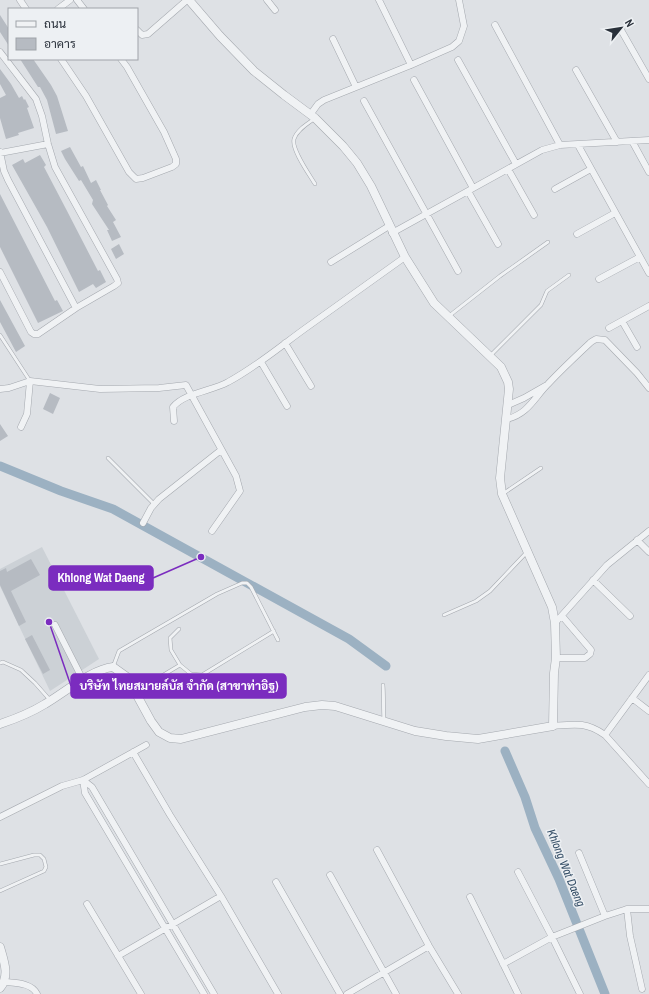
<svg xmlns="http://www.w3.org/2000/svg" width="649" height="994" viewBox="0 0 649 994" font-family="'Archivo Narrow',Sarabun,sans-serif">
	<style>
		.built { fill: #ccd1d6 }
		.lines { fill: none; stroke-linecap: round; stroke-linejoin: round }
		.canal { stroke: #9cb1c2; stroke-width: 9 }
		.building { fill: #b6bbc2 }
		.service-casing { stroke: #a4a8ae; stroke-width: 4 }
		.minor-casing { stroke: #a4a8ae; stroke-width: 7 }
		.tertiary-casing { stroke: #a4a8ae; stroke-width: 9 }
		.service { stroke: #f0f2f4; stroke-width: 3 }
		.minor { stroke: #f0f2f4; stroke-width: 6 }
		.tertiary { stroke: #f0f2f4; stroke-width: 8 }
		.labels { text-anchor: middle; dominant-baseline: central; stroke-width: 3; stroke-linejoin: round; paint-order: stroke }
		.water-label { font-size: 12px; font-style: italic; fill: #385169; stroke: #edf0f3 }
		.leader { fill: none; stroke: #7b2cbf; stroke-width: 1.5 }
		.callout-dot { fill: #7b2cbf; stroke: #edf0f3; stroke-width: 1.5 }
		.callout { fill: #7b2cbf; stroke: #7b2cbf; stroke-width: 1.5 }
		.callout-label { font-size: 12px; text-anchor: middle; font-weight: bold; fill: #fff }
	</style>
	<rect width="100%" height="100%" fill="#dee1e5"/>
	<path class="built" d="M42,547L99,659L50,691L0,586V569Z"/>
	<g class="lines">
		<path class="canal" d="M0,466L61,491L113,509L349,639L386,666
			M505,751L525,797L535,828L559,879L605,994"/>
	</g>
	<path class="building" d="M0,15L9,29V46L0,32Z
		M20,59H33L51,85L57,96L68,131L56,134L47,100L40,87H38Z
		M0,69L11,84L19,98L22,96L24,100L25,99L29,107L27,108L34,128L18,133L19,135L6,139L0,118V98L6,95L0,84Z
		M70,147L81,167L83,166L91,183L96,180L101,190H100L108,205L107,206L116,220L113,222L121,237L112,241L107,230H109L92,204L93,200L81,180L79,181L65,159L61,151Z
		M40,155L46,165L44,167L66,209L98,271L100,270L106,282L96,288L93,284L79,292L47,227L12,165L23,159L25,163Z
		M0,194L55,301L57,300L63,311L38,323L0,247Z
		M119,244L124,254L116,259L111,249Z
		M0,300L25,346L16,352L0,322Z
		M50,393L60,398L53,414L43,409Z
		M0,424L8,436L0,441Z
		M31,559L40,575L11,591L26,622L19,626L0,585V571L6,568L7,572Z
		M32,635L50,670L43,674L25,639Z"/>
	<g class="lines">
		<g class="service-casing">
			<path id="service" d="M314,119C307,124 297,130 294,139C291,149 309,174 315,184
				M449,316L500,276L548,242
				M0,335L30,381
				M490,356L541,305L547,291L569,275
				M108,458L154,504
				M504,493L541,468
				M444,615L476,601L490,591L527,552
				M179,629L170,638L171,650L180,665
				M0,663L3,662L21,670L35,683L50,700
				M113,667L119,651L217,594L242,583H247L251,587L278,640
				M383,685C384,697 383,708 384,720
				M135,692L180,665L191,674L202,675L274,631
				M0,864L34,855H40L44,859L46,867L44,871L0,891"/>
		</g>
		<g class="minor-casing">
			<path id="minor" d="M20,0L26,9
				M77,0L84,9
				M267,0L275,10
				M379,0L411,65
				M58,9L70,0
				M495,25L560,145
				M137,30L142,35L148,34L187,0
				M621,30L649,79
				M333,39L356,87
				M0,52L36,99L42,116L48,144L55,167L117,279L118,283L114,286L76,308L38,334H34L31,332L0,272
				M61,59L86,96L129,172L136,179L143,178L172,167L176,164V159L164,132L127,67L121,59
				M458,60L516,164
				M576,70L617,142
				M414,80L473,188
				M364,101L458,271
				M310,115L318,104L324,100L411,65L452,47L459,41L464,26L459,0
				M632,141L649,172
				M578,145L649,273
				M0,152L4,171L8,180L76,308
				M0,153L48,144
				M508,169L534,215
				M555,189L591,169
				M468,191L498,244
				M392,233L542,150L560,145L649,140
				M577,234L615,213
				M331,262L389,226
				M599,279L640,257
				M622,321L637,347
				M609,328L649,306
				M285,343L311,386
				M261,362L287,406
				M0,389L9,388L30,381L100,389L159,388L186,385L236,476L240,491L212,531
				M508,405L524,398L545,386
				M507,419C528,414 534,398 548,384C562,369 576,356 591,342L596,339L605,340L637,373L649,388
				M174,421L173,407C184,393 212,391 228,382C258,366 283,344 310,325C342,302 373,280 405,257
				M21,427L27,414L30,381
				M143,523L151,508L159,499L221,450
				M637,540L649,552
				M593,580L630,616
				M555,623L607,565L649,531
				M55,625L83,680
				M556,658H585L590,654L591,650L562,616
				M632,698L649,711
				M553,726C576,724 586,722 605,735L649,784
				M605,735L649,675
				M133,752L170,815L221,896L278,994
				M83,780L92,787L214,994
				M83,780L85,793L204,994
				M0,817L62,786L83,780L146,745
				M377,850L429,946L458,994
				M579,853L605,916
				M518,872L552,937L580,994
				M330,875L396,994
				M276,882L340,994
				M470,897L518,994
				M87,904L141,994
				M627,909L630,936L642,989
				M118,956L221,896
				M503,964L552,937L605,916L627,909H649
				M5,982C16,983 32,983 37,994
				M347,994L429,946"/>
		</g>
		<g class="tertiary-casing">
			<path id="tertiary" d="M0,724C15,719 32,712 45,704C64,693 92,669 113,667L127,677L151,721L159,732L170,738L181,739L305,707L322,705L335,706L415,731L446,736L478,739L553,726L554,673L556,658L555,623L552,607L502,494L500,478L509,389L508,382L501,367L434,303L405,257L371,186L357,163L343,146L315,118L284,95L254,71L220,36L189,0
				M0,947C4,961 10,976 0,988"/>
		</g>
		<use href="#service" class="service"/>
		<use href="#minor" class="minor"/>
		<use href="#tertiary" class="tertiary"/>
	</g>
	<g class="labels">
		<g class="water-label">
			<text transform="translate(566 868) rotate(68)">Khlong Wat Daeng</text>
		</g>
	</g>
	<path class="leader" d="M201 557L153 578M49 622L71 686"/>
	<g class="callout-dot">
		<circle cx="201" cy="557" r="4"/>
		<circle cx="49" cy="622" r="4"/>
	</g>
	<g class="callout">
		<rect x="49" y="566" width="104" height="24" rx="4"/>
		<rect x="71" y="674" width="215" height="24" rx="4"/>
	</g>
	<g class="callout-label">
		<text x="101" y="582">Khlong Wat Daeng</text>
		<text x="179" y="690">บริษัท ไทยสมายล์บัส จำกัด (สาขาท่าอิฐ)</text>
	</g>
	<rect x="8" y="8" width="130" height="52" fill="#edf0f3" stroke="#9fa3a9"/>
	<rect x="16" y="21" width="20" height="6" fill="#f0f2f4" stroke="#9fa3a9"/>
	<text x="44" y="28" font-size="12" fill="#29303a">ถนน</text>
	<rect x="16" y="38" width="20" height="12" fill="#b6bbc2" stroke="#9fa3a9"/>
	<text x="44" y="48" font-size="12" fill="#29303a">อาคาร</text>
	<g transform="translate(621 28) rotate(60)" stroke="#edf0f3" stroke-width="3" paint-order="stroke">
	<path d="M0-3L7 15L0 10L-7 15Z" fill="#29303a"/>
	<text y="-6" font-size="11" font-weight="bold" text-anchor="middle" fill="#29303a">N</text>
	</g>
</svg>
